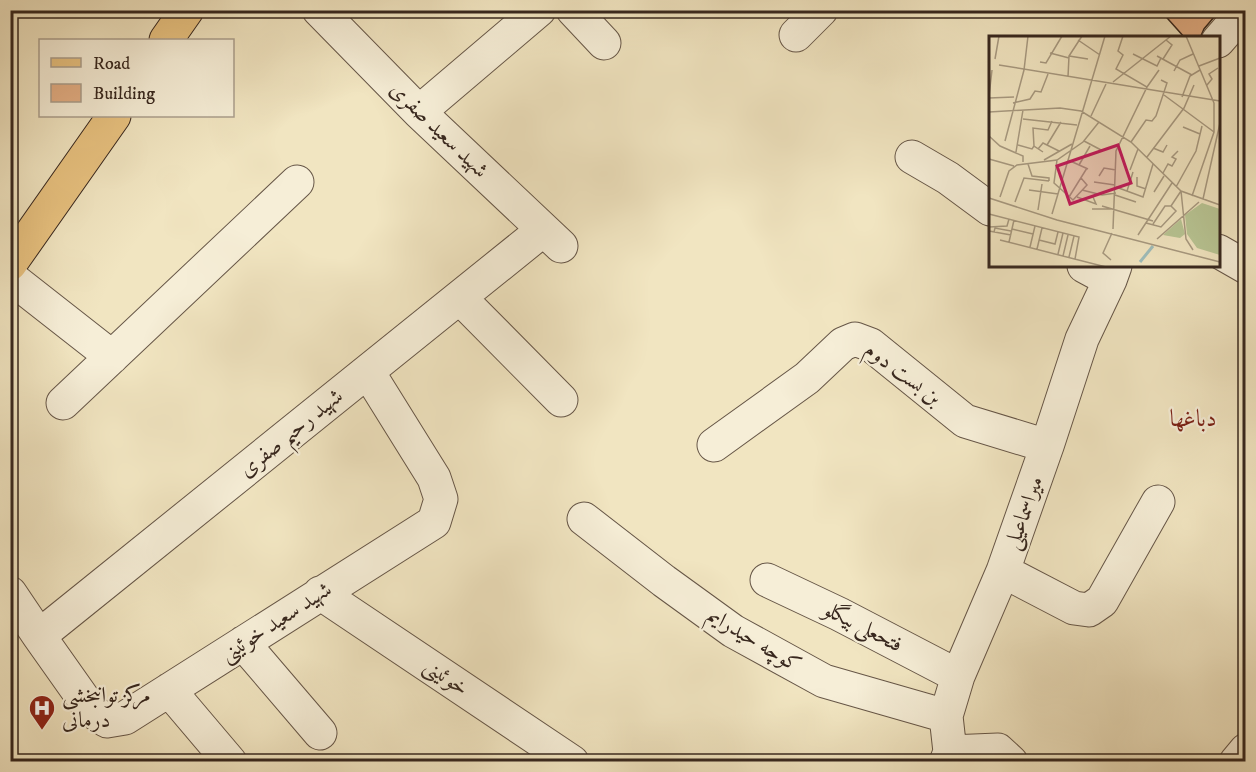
<svg xmlns="http://www.w3.org/2000/svg" width="1256" height="772" viewBox="0 0 1256 772" font-family="'IM FELL DW Pica',Amiri,serif">
	<style>
		.building { fill: #e4af85; stroke: #37271e; stroke-width: 1.5 }
		.lines { fill: none; stroke-linecap: round; stroke-linejoin: round }
		.minor-casing { stroke: #665647; stroke-width: 35 }
		.major-casing { stroke: #37271e; stroke-width: 35 }
		.minor { stroke: #f6eed7; stroke-width: 33 }
		.major { stroke: #e8c280; stroke-width: 33 }
		.labels { text-anchor: middle; dominant-baseline: central; stroke-width: 4.5; stroke-linejoin: round; paint-order: stroke }
		.street-label { font-size: 22px; fill: #37271e; stroke: #f6eed7 }
		.poi-label { font-size: 22px; fill: #37271e; stroke: #f6eed7; text-anchor: start }
		.neighbourhood-label { font-size: 24px; fill: #7a1f14; stroke: #f6eed7 }
		.inset-river { fill: none; stroke: #9ebdbb; stroke-width: 3 }
		.inset-road { fill: none; stroke: #a79980; stroke-width: 1.5 }
		.view { fill: #c2185b; fill-opacity: 0.15; stroke: #c2185b; stroke-width: 3 }
		.inset-edge { fill: none; stroke: #37271e; stroke-width: 3 }
	</style>
	<rect width="100%" height="100%" fill="#f1e5c1"/>
	<filter id="stains"><feTurbulence type="fractalNoise" baseFrequency=".00333" numOctaves="4"/><feColorMatrix values="0 0 0 0 .2 0 0 0 0 .09 0 0 0 0 .02 0 0 0 .5 -.17"/></filter>
	<radialGradient id="worn" r=".72"><stop offset=".6" stop-color="#630" stop-opacity="0"/><stop offset="1" stop-color="#630" stop-opacity=".3"/></radialGradient>
	<path class="building" d="M1160,10H1220L1204,29L1200,38H1185Z"/>
	<g class="lines">
		<g class="minor-casing">
			<path id="minor" d="M319,10L419,112L561,246
				M573,10L604,43
				M796,35L821,10
				M1218,41L1245,10
				M419,112L539,10
				M912,157L948,178L990,209
				M1218,251L1246,267
				M1084,266L1110,280
				M10,277L112,357
				M460,298L561,400
				M63,403L297,182
				M714,445L807,378L843,344L855,339L871,345L965,421L1047,446
				M584,519L664,581L733,631L824,681L946,716
				M1003,571L1074,608L1089,610L1102,601L1158,502
				M767,580L839,614L958,676
				M10,593L39,636L92,711L107,721L125,718L434,522L441,499L434,478L368,372
				M320,593L572,762
				M39,636L543,230
				M243,643L320,733
				M169,690L230,762
				M950,752L998,750L1011,762
				M946,762L950,752L946,716L958,676L1003,571L1047,446L1082,339L1110,280L1115,266
				M1236,762L1246,750"/>
		</g>
		<g class="major-casing">
			<path id="major" d="M166,40L187,10
				M10,264L114,116"/>
		</g>
		<use href="#minor" class="minor"/>
		<use href="#major" class="major"/>
	</g>
	<defs>
		<g id="hospital-pin" transform="scale(1.35)"><path d="M0 17L-7.5 6A9.5 9.5 0 1 1 7.5 6Z" fill="#8f2418" stroke="#f6eed7"/><path d="M-5-5h3v3.5h4V-5h3V5h-3V1.5h-4V5h-3Z" fill="#fff"/></g>
	</defs>
	<g fill-rule="evenodd">
		<use href="#hospital-pin" x="42" y="708"/>
	</g>
	<g class="labels">
		<g class="street-label">
			<text transform="translate(439 130) rotate(44)">شهید سعید صفری</text>
			<text transform="translate(903 374) rotate(37)">بن بست دوم</text>
			<text transform="translate(291 433) rotate(-39)">شهید رحیم صفری</text>
			<text transform="translate(1024 513) rotate(-70)">میراسماعیلی</text>
			<text transform="translate(276 622) rotate(-33)">شهید سعید خوئینی</text>
			<text transform="translate(863 627) rotate(27)">فتحعلی بیگلو</text>
			<text transform="translate(754 640) rotate(31)">کوچه حیدرایم</text>
			<text transform="translate(446 677) rotate(34)">خوئینی</text>
		</g>
		<g class="poi-label">
			<text x="62" y="695">مرکز توانبخشی<tspan x="62" dy="25">درمانی</tspan></text>
		</g>
		<g class="neighbourhood-label">
			<text x="1193" y="419">دباغها</text>
		</g>
	</g>
	<g transform="translate(989 36)">
		<rect width="231" height="231" fill="#f1e5c1"/>
		<path d="M213,167L231,173V219L208,212L198,198L196,179ZM192,183L196,198L191,202L174,199Z" fill="#b8c594"/>
		<path class="inset-river" d="M151,226L164,210"/>
		<path class="inset-road" d="M197,0L225,67M89,4L111,19M61,17L80,22M144,18L168,30L172,22M80,20L99,23M168,20L203,39M6,23L10,0M174,23L183,9L177,4M51,26L57,27L73,0M10,29L231,65M210,30L231,22M185,35L191,24L204,18M79,41L80,20L93,0M124,46L182,0M218,49L223,43L220,38L229,32M158,51L170,34M175,59L225,96M0,60L3,34M193,61L201,40L211,34M0,62L25,61M24,67L41,63L46,55L52,56L59,38M0,76L71,72L92,75L142,106L192,155L231,169M102,80L117,48M34,83L88,89M194,91L211,98M0,100L11,110L34,120V126M16,105L35,34L39,0M95,105L114,115M142,106L157,84L163,85L167,80L178,47L172,44M29,109L43,113L45,110M58,109L72,86M164,112L174,116L178,109M49,113L54,107L70,115M27,116L34,74M54,116L45,110L44,92L59,94L63,85M158,121L195,72L205,49M0,123L25,130M55,124L83,108M68,124L65,147L84,164L98,149L92,142M79,124L99,133M39,128L43,140L60,142V145M90,129L101,110M141,134L149,113M174,137L179,128L183,130L187,123L183,121L189,115M110,140L115,132L127,134M148,141V150L157,153M105,146L126,149M127,151L154,161L164,128M187,151L207,115L213,90M40,154L69,158M93,154L113,159L127,157M138,155L144,136M192,155L197,203L204,214M165,156L175,140M126,159L147,166M203,160L225,96V67M11,161L20,135L28,129L68,124L94,106L110,86M80,161L98,132M88,161L107,168L104,161M0,162L68,184L231,226M214,163L231,87M26,166L35,142L60,145M113,170L164,185M182,170L192,155M103,173H124M49,174L53,148M0,178L90,201L86,223M63,178L116,0M157,187L172,191L187,175L182,170M164,188L176,170H182M0,191L18,190L20,183M23,193L44,198M124,193L127,115L158,51L127,33L134,19L129,15L134,0M0,195L22,199M5,196L6,192L22,195M149,199L183,147M168,203L210,166M11,204L117,231M50,204L66,208L69,196M20,206L25,184M41,211L46,190M48,213L53,192M69,218L74,197M74,220L79,199M80,221L85,200M122,224L114,217L123,197"/>
		<path class="view" d="M129,109L142,147L81,168L68,130Z"/>
		<rect width="231" height="231" class="inset-edge"/>
	</g>
	<rect width="1256" height="772" fill="none" stroke="#f1e5c1" stroke-width="36"/>
	<rect x="12" y="12" width="1232" height="748" fill="none" stroke="#37271e" stroke-width="3"/>
	<rect x="18" y="18" width="1220" height="736" fill="none" stroke="#37271e" stroke-width="1.5"/>
	<rect x="39" y="39" width="195" height="78" fill="#f6eed7" stroke="#aa9e8d" stroke-width="1.5"/>
	<rect x="51" y="58" width="30" height="9" fill="#e8c280" stroke="#aa9e8d" stroke-width="1.5"/>
	<text x="93" y="69" font-size="18" fill="#37271e">Road</text>
	<rect x="51" y="84" width="30" height="18" fill="#e4af85" stroke="#aa9e8d" stroke-width="1.5"/>
	<text x="93" y="99" font-size="18" fill="#37271e">Building</text>
	<rect width="100%" height="100%" filter="url(#stains)"/>
	<rect width="100%" height="100%" fill="url(#worn)"/>
</svg>
